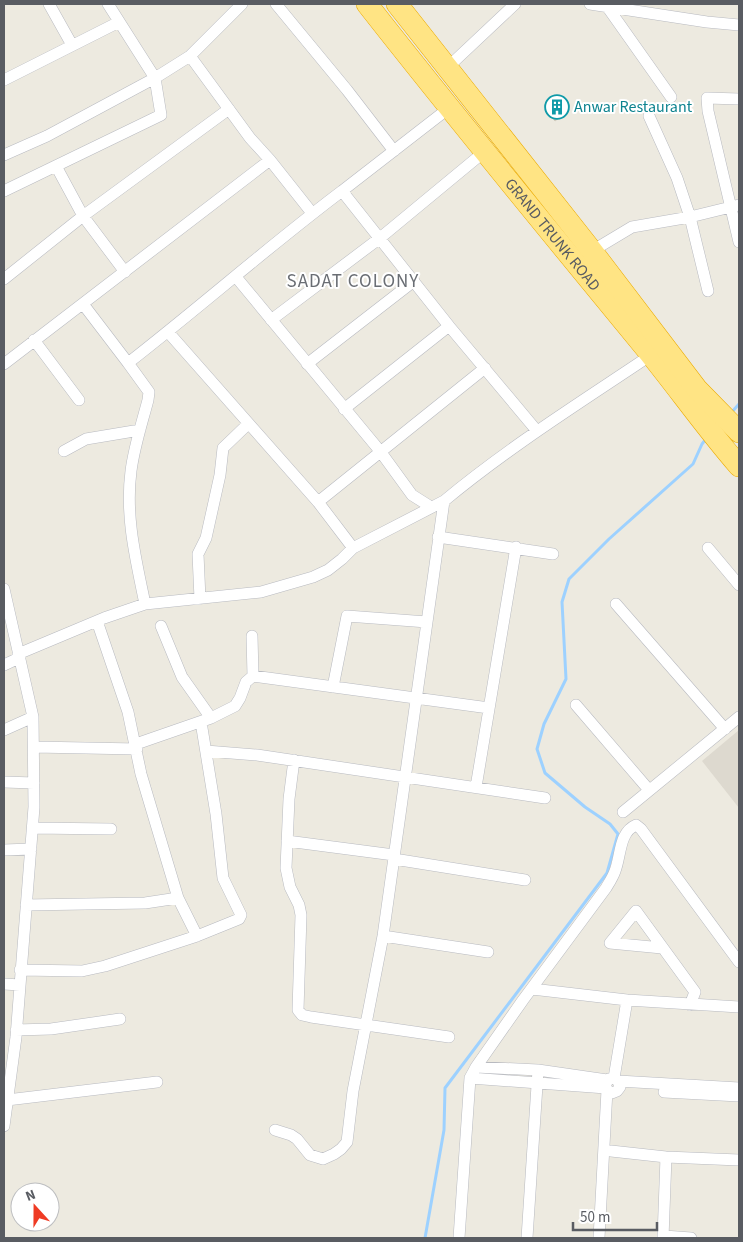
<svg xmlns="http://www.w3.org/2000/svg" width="743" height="1242" viewBox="0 0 743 1242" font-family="'Source Sans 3',sans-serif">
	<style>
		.education { fill: #ddd9cf }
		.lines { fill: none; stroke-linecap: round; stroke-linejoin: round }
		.stream { stroke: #9dd1ff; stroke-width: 3 }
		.building { fill: #c7c4bd; stroke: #d1ccbe }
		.street-casing { stroke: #b8bac0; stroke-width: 12 }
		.highway-casing { stroke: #ecab00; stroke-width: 22 }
		.street { stroke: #fff; stroke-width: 11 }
		.highway { stroke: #ffe484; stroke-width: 21 }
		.labels { text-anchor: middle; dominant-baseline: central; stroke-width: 4; stroke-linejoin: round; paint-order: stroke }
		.culture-label { font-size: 16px; fill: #0d838f; stroke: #fff; text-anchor: start }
		.street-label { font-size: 16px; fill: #595c62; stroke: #fff }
		.quarter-label { font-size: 19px; letter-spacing: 1px; fill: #6a6e74; stroke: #fff }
	</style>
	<rect width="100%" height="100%" fill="#edeae0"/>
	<path class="education" d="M739,730V808L702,761Z"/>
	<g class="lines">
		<path class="stream" d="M731,413L739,404
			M425,1238L444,1130L445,1088L607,873L618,834L610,824L585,807L545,773L537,749L544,724L566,679L562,602L569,579L609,539L693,464L702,444L706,439"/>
	</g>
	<path class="building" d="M557,95L569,110L555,121L546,111L548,109L545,105Z"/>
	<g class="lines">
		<g class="street-casing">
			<path id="street" d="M49,4L72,45
				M276,4L347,90L394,151
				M590,4L707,22L739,25
				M606,5L671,97
				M190,56L250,138L270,160
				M447,68L515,4
				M4,80L119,22
				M739,99L707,98L708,111L739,242
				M649,116L677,178L690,217L708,291
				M4,155L47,136L155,78L190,56L242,4
				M56,166L83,216L125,272
				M4,191L161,115L155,78L108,4
				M342,191L449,108
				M592,251L632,227L690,217L739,205
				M236,277L380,451L412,495L431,507
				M4,279L83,216L229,109
				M83,304L128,363
				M271,320L380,238L484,152
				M168,332L318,502L353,548
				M34,340L79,400
				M4,364L270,160L312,213
				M307,364L414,281
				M344,409L449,326
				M64,451L86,439L140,430
				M318,502L485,368
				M438,537L553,554
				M708,548L739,585
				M4,589L33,717L34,807L16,1037L4,1126
				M200,599L198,554L206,538L220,475L223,448L248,424
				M145,604C136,560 125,517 131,471C134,447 142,423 148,400L149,392L128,363C200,307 269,246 342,191L449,326L537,431
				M616,604L725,729
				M97,621L128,712L141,774L178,898L197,936
				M161,626L182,677L211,718
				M252,636L253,676
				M18,654L104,618L145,604L261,592L313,577L328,570L342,559L353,548L444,501
				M4,665L19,658
				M333,687L347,616L427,622
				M576,705L649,790
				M4,730L33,717
				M136,744L211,718L235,706L240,698L246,682L253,676L489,708
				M34,747L137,749
				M206,751L257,755L545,798
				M294,760L289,799L286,868L290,887L299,905L301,915L298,1010L302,1015L311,1017L449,1037
				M4,782L34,783
				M476,787L516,547
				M623,812L739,717
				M33,828L111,829
				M287,841L394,855
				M4,850L31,849
				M394,859L525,880
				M26,905L145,903L178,898
				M383,936L488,952
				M662,948L610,943L636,911L695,992L690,1005
				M20,970L82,971L105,966L197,936L239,919L241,915L223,878L216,814L201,722
				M4,984L20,985
				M532,989L627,1000L739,1007
				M16,1030L51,1029L120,1019
				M476,1067L538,1070L607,1080
				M470,1078L606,1088
				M614,1078L627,1000
				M618,1081L739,1088
				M664,1092L739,1096
				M7,1100L157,1082
				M275,1130L291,1135L297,1139L310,1155L323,1159L334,1154L341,1149L347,1142L353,1091L383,936L444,501C509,447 581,402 651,355
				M611,1151L666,1157L739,1160
				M664,1236L691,1238
				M459,1238L470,1078L476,1067L523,1000L606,888C609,883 613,877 615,871C621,856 619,832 636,825L641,829L739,962
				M527,1238L538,1070
				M599,1238L607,1090L605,1085L609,1079L614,1078L618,1081L620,1087L617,1091L612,1093L607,1090
				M663,1238L666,1157"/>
		</g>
		<g class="highway-casing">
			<g id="highway">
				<path id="s1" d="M367,4C457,119 550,232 643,345C676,385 705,427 739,466"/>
				<path d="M397,4L592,251L697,389L739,432"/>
			</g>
		</g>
		<use href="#street" class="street"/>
		<use href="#highway" class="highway"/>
	</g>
	<defs>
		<g id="building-ring" transform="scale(1.25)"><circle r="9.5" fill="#fff" stroke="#0f9aa8" stroke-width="1.5"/><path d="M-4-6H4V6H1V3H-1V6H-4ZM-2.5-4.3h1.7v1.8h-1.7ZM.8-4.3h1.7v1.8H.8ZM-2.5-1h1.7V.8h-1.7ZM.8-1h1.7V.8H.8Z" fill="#0f9aa8"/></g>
	</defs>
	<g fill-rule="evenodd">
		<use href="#building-ring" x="557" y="107"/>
	</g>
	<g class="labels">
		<g class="culture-label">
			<text x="574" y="107">Anwar Restaurant</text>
		</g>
		<g class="street-label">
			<text stroke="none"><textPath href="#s1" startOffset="296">GRAND TRUNK ROAD</textPath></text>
		</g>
		<g class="quarter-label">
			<text x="353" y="281">SADAT COLONY</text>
		</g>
	</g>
	<rect width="743" height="1242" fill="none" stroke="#595c62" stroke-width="10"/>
	<g transform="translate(35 1207) rotate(339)"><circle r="24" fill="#ffffff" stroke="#bdbec0"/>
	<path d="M0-4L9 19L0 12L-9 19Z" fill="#ef3b24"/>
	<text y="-8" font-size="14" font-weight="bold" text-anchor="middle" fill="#595c62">N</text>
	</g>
	<path d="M573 1222v8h84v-8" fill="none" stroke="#595c62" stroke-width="2.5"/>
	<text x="580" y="1222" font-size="15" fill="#595c62" stroke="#ffffff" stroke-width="4" paint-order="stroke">50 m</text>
</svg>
